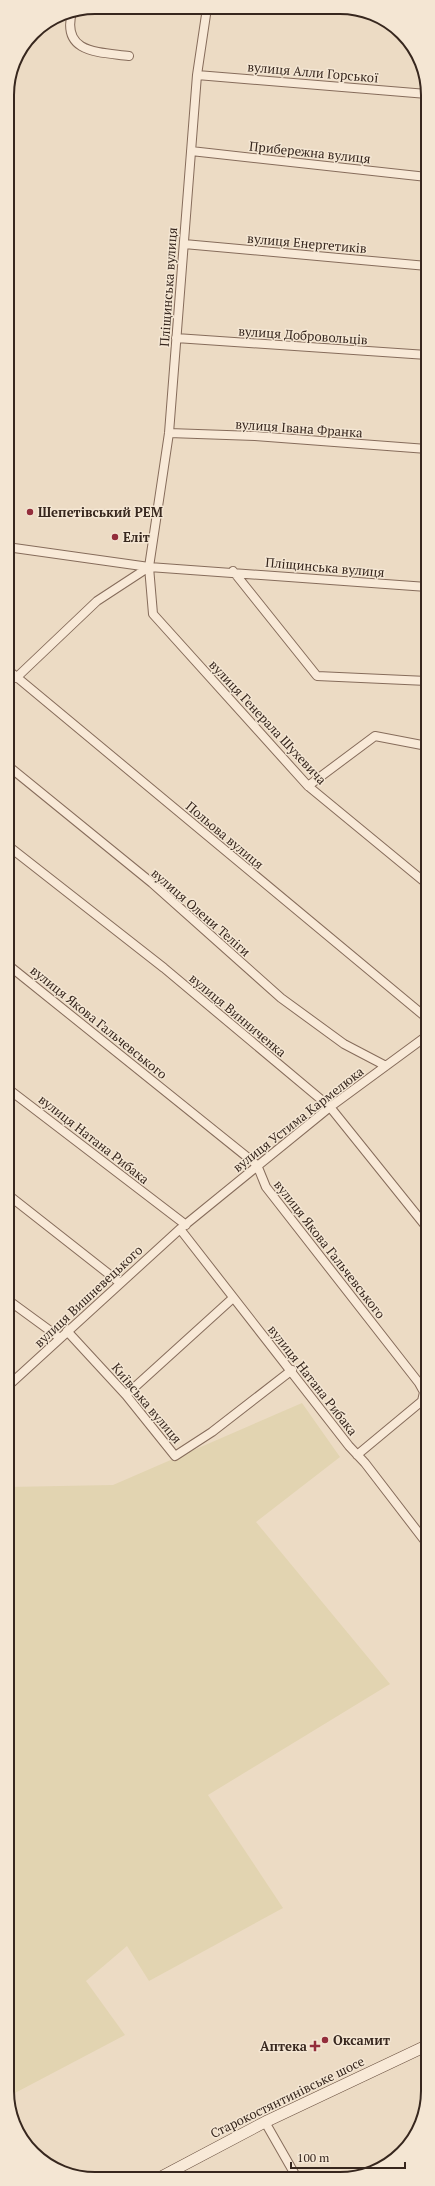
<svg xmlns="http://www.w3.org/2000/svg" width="435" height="2186" viewBox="0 0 435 2186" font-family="'PT Serif',serif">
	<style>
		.farmland { fill: #e2d4b1 }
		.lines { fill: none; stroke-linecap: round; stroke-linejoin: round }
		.street-casing { stroke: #866c5b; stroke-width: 10 }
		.secondary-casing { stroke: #684e3e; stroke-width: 12 }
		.street { stroke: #f8e9d7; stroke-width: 8 }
		.secondary { stroke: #f8e9d7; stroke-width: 11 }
		.poi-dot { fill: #932d3b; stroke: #f4e6d3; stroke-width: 1.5 }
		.labels { text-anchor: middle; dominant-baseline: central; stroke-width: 3; stroke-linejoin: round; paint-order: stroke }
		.street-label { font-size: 13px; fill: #37271e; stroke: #f4e6d3 }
		.poi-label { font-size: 13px; font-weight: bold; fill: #37271e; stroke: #f4e6d3; text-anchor: start }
		.rim { fill: none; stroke: #37271e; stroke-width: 2 }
	</style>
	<rect width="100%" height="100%" fill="#ecdbc4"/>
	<path class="farmland" d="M302,1403L340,1457L256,1522L390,1684L208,1795L283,1908L149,1981L127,1946L86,1981L125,2035L13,2094L8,2086V1487L113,1485Z"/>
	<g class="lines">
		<g class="street-casing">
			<path id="street" d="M207,8L197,75L169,433L149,567L153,614L308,786L427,884
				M72,12C61,54 100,52 129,56
				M197,75L427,94
				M191,151L427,177
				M184,244L427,266
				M176,338L427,355
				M169,433L255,436L427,449
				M7,547L149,567L427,587
				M233,571L317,676L427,681
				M7,669L428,1019
				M16,678L97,601L149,567
				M7,765L152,883L281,998L344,1044L386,1066
				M308,786L375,736L427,746
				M7,845L164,968L330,1107L428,1229
				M7,964L257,1165L266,1187L419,1383L424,1392L422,1401L357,1455
				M7,1088L186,1225
				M7,1194L119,1282
				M180,1229L349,1446L365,1463L428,1545
				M8,1300L60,1338
				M67,1331L126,1395L175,1456L212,1432L292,1370
				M8,1386L180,1229L330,1107L428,1035
				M126,1395L233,1298
				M265,2122L297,2178"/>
		</g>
		<g class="secondary-casing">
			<path id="secondary" d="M159,2178L265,2122L428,2045"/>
		</g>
		<use href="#street" class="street"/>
		<use href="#secondary" class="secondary"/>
	</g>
	<g class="poi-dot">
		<circle cx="30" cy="512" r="4"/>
		<circle cx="115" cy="537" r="4"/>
		<circle cx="325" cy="2040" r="4"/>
		<path d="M313 2040h4v4h4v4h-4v4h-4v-4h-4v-4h4z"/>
	</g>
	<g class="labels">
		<g class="street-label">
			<text transform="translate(313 72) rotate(5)">вулиця Алли Горської</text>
			<text transform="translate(310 152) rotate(6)">Прибережна вулиця</text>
			<text transform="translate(307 243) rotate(5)">вулиця Енергетиків</text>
			<text transform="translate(168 287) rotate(-86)">Пліщинська вулиця</text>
			<text transform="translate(303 335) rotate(4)">вулиця Добровольців</text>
			<text transform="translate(299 428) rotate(4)">вулиця Івана Франка</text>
			<text transform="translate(325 567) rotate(5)">Пліщинська вулиця</text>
			<text transform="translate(268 722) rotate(47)">вулиця Генерала Шухевича</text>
			<text transform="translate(225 835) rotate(40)">Польова вулиця</text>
			<text transform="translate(201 912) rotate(41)">вулиця Олени Теліги</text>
			<text transform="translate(238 1015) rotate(40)">вулиця Винниченка</text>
			<text transform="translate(99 1022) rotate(39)">вулиця Якова Гальчевського</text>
			<text transform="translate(298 1119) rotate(-38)">вулиця Устима Кармелюка</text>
			<text transform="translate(94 1139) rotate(38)">вулиця Натана Рибака</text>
			<text transform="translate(330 1249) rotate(52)">вулиця Якова Гальчевського</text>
			<text transform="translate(88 1296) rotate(-43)">вулиця Вишневецького</text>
			<text transform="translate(313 1380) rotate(52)">вулиця Натана Рибака</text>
			<text transform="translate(147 1403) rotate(50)">Київська вулиця</text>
			<text transform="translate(287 2097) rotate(-26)">Старокостянтинівське шосе</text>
		</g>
		<g class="poi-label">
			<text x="38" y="512">Шепетівський РЕМ</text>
			<text x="123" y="537">Еліт</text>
			<text x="333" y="2040">Оксамит</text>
			<text x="307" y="2046" text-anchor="end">Аптека</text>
		</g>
	</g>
	<path d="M0 0H435V2186H0ZM95 14H340A81 81 0 0 1 421 95V2091A81 81 0 0 1 340 2172H95A81 81 0 0 1 14 2091V95A81 81 0 0 1 95 14Z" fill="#f4e6d3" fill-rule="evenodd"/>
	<path class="rim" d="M95 14H340A81 81 0 0 1 421 95V2091A81 81 0 0 1 340 2172H95A81 81 0 0 1 14 2091V95A81 81 0 0 1 95 14Z"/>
	<path d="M291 2162v6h114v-6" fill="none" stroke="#37271e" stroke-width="2"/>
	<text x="297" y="2162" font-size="12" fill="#37271e" stroke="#f4e6d3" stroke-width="3" paint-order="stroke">100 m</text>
</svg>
